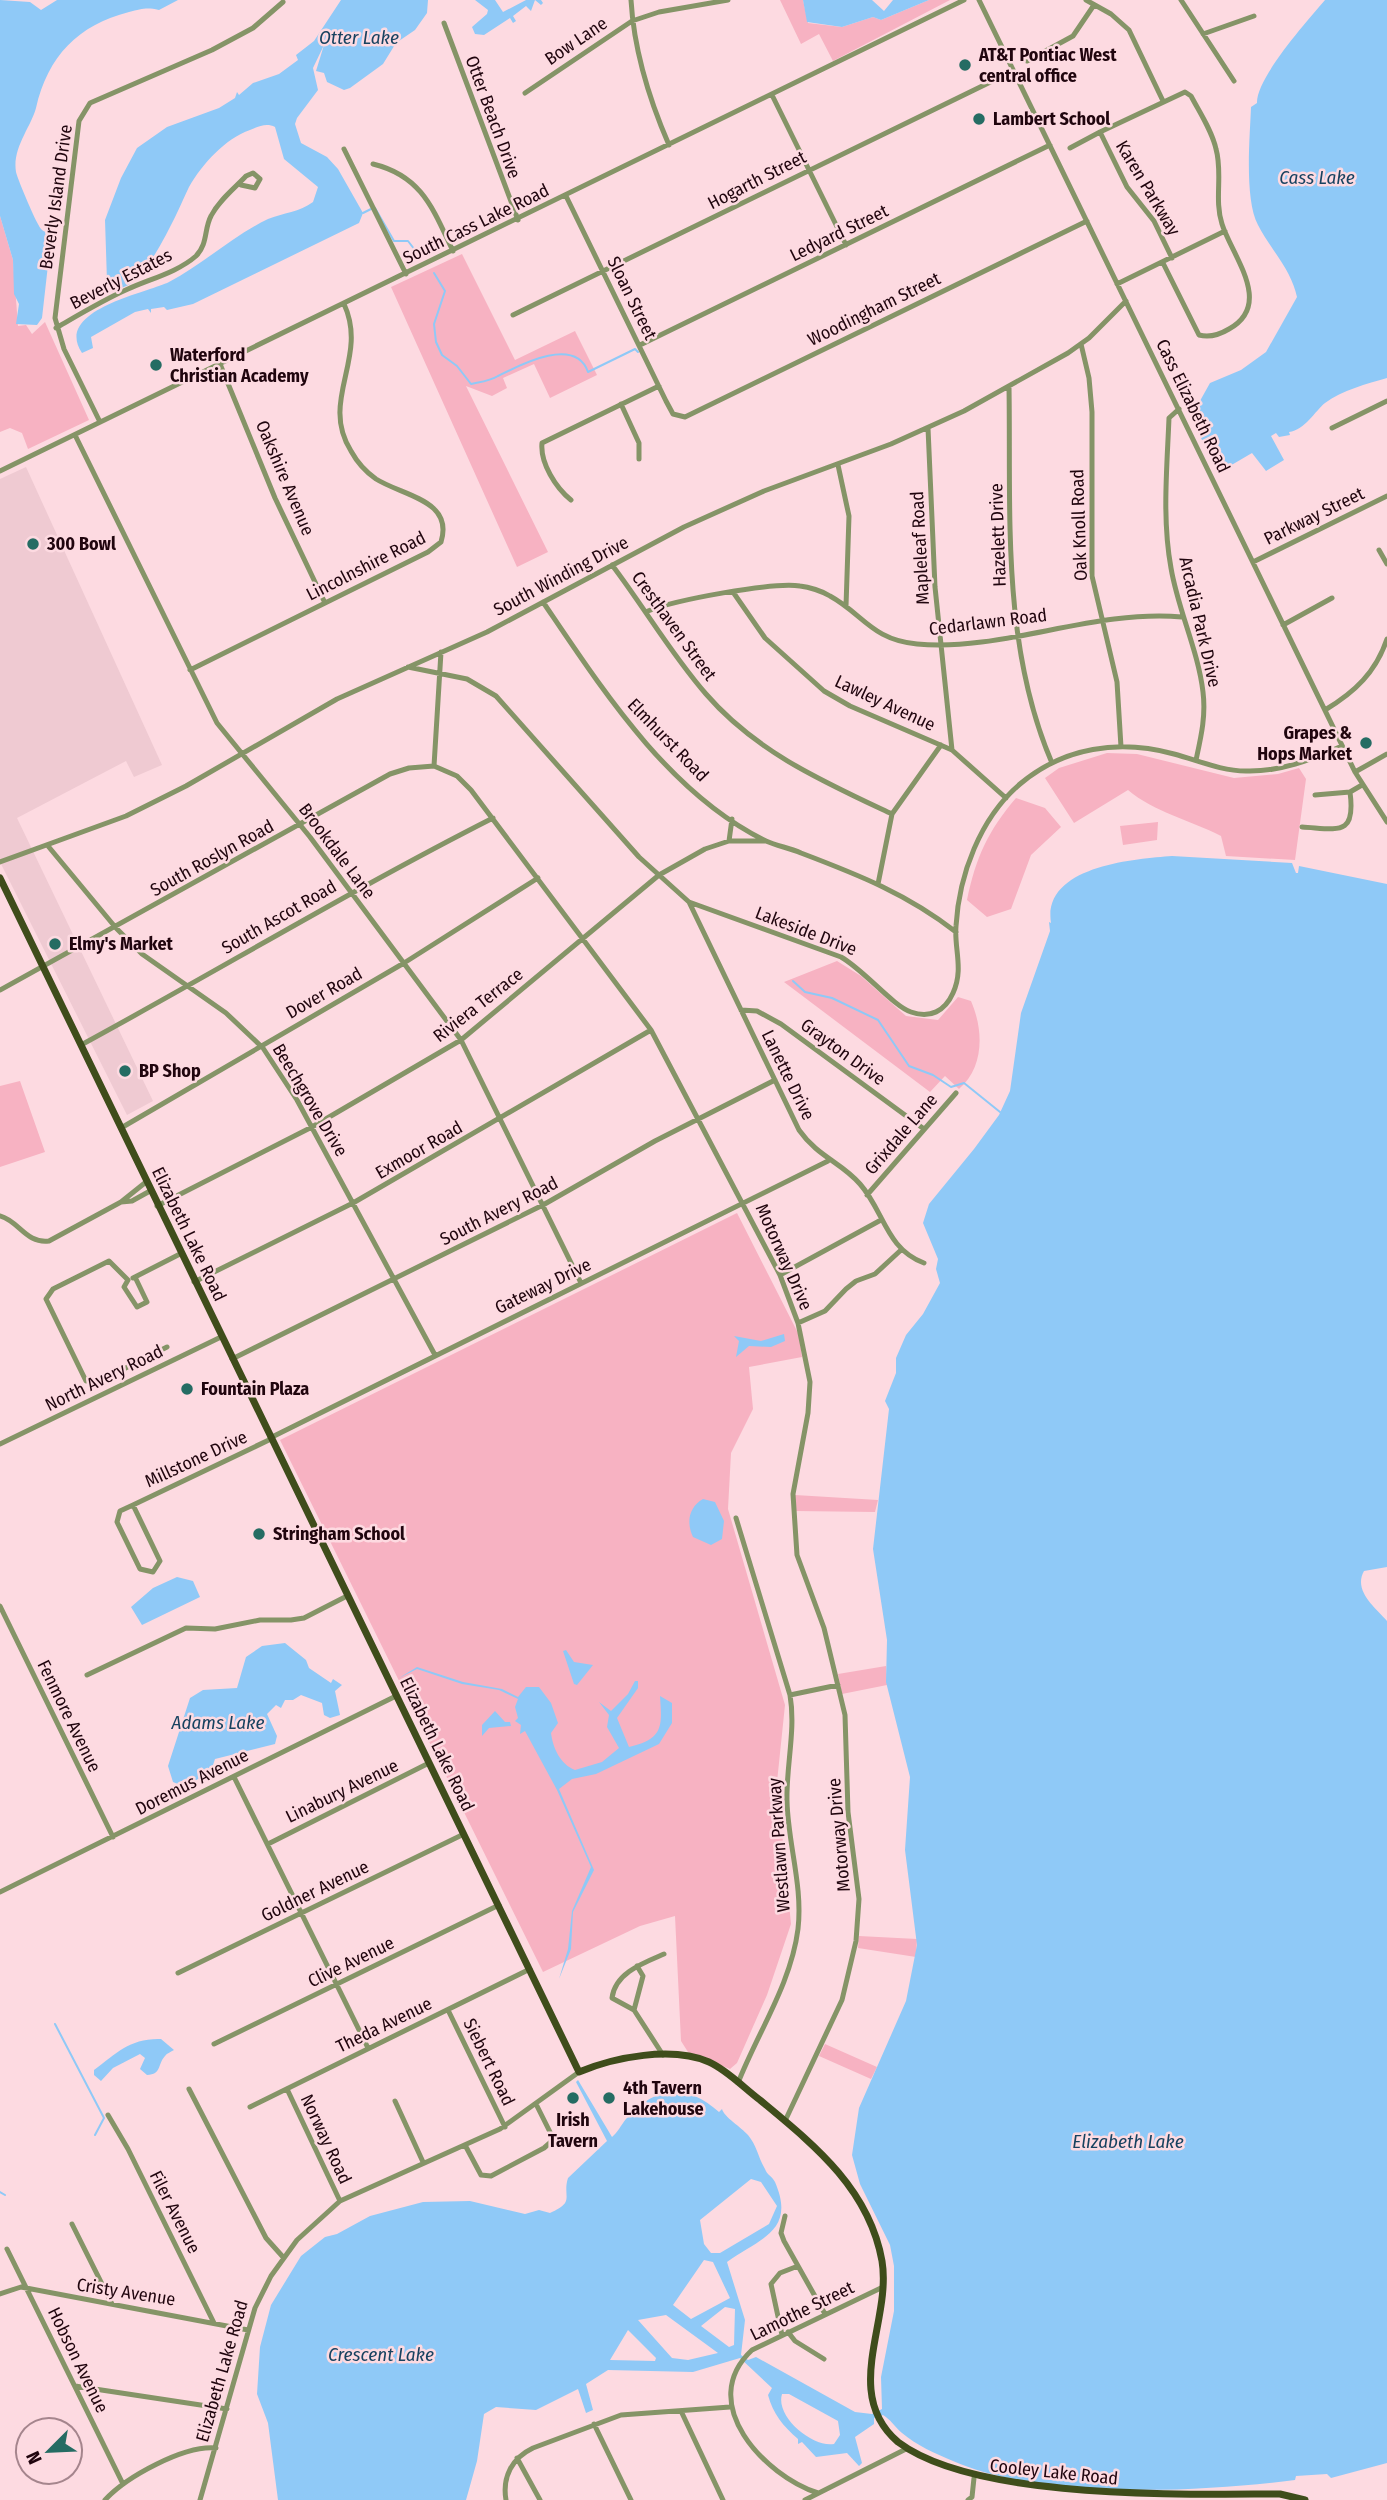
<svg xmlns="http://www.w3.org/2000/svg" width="1387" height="2500" viewBox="0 0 1387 2500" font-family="'Fira Sans Condensed',sans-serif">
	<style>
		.built { fill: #efcad2 }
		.green { fill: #f7b2c2 }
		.water { fill: #8fc9f7; fill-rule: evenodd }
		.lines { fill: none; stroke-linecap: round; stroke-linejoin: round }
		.stream { stroke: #8fc9f7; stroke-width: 2 }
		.minor { stroke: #859467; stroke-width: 5 }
		.major { stroke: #3f4d1b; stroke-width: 7 }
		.poi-dot { fill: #256c63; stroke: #fddae1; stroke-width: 2.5 }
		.labels { text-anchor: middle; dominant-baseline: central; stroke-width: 5; stroke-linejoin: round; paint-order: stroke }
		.street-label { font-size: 18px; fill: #20050e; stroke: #fddae1 }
		.poi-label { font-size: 18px; font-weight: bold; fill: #20050e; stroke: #fddae1; text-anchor: start }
		.water-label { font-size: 19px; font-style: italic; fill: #174260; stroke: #fddae1 }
	</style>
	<rect width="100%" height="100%" fill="#fddae1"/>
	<path class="built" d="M26,467L162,765L134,777L126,761L17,818L153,1101L127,1115L0,862V479Z"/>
	<path class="green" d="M780,0H803L808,23L842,27L873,17L881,20L929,0H950L833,61L819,34L801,44Z
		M0,216L13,260L18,326L26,325L32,334L45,322L89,420L28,449L22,433L10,428L0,432Z
		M462,254L515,360L575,331L597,375L550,398L534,364L503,378L507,388L492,396L466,386L548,552L517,567L391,287Z
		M1107,753L1137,754L1234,778L1278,774L1299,768L1306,779L1295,860L1226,856L1221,836C1190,820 1154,812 1128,790L1074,823L1045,778L1059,768Z
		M1016,798L1045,808L1061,827L1031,855L1011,909L987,917L967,900C976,857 988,831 1016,798Z
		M1158,822L1157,840L1123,845L1120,826Z
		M837,961L861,976L906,1016L938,1020L958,997L971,1001C984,1031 984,1067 959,1089L945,1076L930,1092L784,982Z
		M20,1081L45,1152L0,1167V1086Z
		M737,1213L799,1335L802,1357L749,1367L753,1409L731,1453L728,1509L785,1705L777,1782L791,1924L767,1995L737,2063L730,2069L688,2052L681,2041L675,1916L640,1926L543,1972L280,1440Z
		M795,1495L878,1500L875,1512L795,1511Z
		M886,1666L887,1685L842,1694L838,1674Z
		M859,1936L917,1939L916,1957L858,1948Z
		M825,2044L877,2067L871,2079L819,2056Z"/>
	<path class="water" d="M0,0L30,2L41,10L57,0H178L159,10C146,7 142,9 129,12C78,25 48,56 36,108C31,127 12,148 16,172C18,180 37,226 42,230C47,234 51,232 55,238L52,249L55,251L48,265L42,318L37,325L16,324L19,304L14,294L13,260L0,216Z
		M341,0H428L427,13L415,30L396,43L383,64L350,88L344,90L327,82L324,73L316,71L324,45L313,68L318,90L297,118L295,124L301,143L327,157L338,169L363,213L359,223L193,304L167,310L164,307L151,309V313L148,309L135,312L91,337L93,348L82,353C53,310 147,293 169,282C203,264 233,236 268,219C283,213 300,212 313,202L318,187L284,159L275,127C267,123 259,126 250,130C225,139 203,163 189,187C182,201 135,317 107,281L105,220L121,178L137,148L167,127L219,108L235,98L237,92L239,95L253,83L279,74L298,60L296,55L314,41Z
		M475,0H495L503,12L526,0H541L543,3L541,5L535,0L531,11L526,6L513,16L516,21L513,23L510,18L484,35L475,34L472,27L487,14L488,10Z
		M803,0H872L884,11L893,0H929L881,20L873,17L842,27L807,22Z
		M1325,0H1387V378C1367,384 1342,390 1325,403C1315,411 1305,430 1289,432L1290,435L1279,437L1276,433L1271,436L1284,460L1266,471L1252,453L1223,470L1212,461L1191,417L1210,383L1241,370L1266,352L1297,297C1291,269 1271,250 1258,225C1244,199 1250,136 1251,107L1257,103C1256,78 1308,20 1325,0Z
		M1172,856L1292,863L1296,873H1298L1299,866L1387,884V1567L1364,1571C1353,1591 1375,1607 1387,1621V2463L1331,2478L1327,2474L1296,2476L1295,2480C1200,2492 1041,2500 953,2461C936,2454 916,2445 902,2433C895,2427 890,2419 883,2415L874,2418V2424L855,2437L862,2463L859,2466L847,2453L816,2457L802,2442L798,2444V2439C783,2426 773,2414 768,2395L772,2388L740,2358L693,2372L608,2370L586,2384L593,2410L586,2413L578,2389L536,2410L496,2407L484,2414L477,2461L466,2500H278L268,2423L257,2394L260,2347L271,2305L301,2256L325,2237L337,2234L370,2216L423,2202L470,2201L525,2214L539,2210L550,2213C576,2202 562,2197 568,2178L607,2141L576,2082L578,2080L612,2137C618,2132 621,2125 626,2119C655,2086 685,2082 719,2112L722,2109C724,2117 741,2127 748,2135C757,2146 758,2157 765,2169C767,2175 772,2176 775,2182C796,2231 761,2238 727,2262L745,2320L741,2355L748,2360L756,2357L855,2412L872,2414L882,2409L881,2377L894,2311V2266L890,2245L860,2184L852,2155L859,2108L906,2001L917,1945L905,1850L910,1777L886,1682L887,1640L873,1549L889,1409L885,1401L896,1373V1358L906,1335L923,1314L940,1283L936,1269L938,1259L923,1223L929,1204L974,1149L999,1115L1010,1091L1021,1013L1050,931L1049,922L1051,923C1042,866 1134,859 1172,856ZM751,2179L761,2182L777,2206L769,2224L720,2253H711L704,2244L700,2220ZM704,2260L713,2262L730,2298L691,2319L673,2305ZM725,2307L735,2309L734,2345L729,2347L701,2326ZM666,2315L718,2353L688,2360L672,2358L638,2320ZM628,2330L656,2358L655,2361L610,2360ZM782,2394H789L838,2421L840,2435L834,2444C813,2448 775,2417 782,2394Z
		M784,1334L785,1341L771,1347L749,1346L736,1357L739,1341L734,1336L761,1341Z
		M703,1499L715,1502L724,1521L722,1539L711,1545L693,1537C686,1522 689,1507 703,1499Z
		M177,1577L193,1581L200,1597L142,1625L131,1607L153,1588Z
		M285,1643L306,1660L309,1668L331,1683L333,1679L342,1685L335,1691L340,1715L330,1718L324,1715L322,1703L301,1695L293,1700H285L281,1708L276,1705L267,1714L277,1736L275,1744L215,1759L211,1771L185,1787L173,1782L168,1766L190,1698L203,1690L237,1688L246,1657L262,1646Z
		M566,1650L574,1662L593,1665L577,1685L574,1684L563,1651Z
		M417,1667L463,1682L502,1689L518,1697L526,1687H539L551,1703L558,1723L551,1733C553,1748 560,1764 575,1770L602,1762L619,1748L607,1727L609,1715L599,1702L611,1711L628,1694L635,1681H638V1688L617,1718L629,1747C664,1739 662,1726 660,1696L672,1703V1723L659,1744L596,1774L572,1779L559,1789L594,1870L573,1912L571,1949L559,1979L568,1949L572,1911L591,1867L557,1790L525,1731L520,1734L521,1725L515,1721L518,1718L515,1707L518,1699L499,1690L462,1684L417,1669L399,1678Z
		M495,1711L505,1722H510L511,1726L489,1728L482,1736V1725Z
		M161,2039L174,2050C171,2052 167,2053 165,2056C157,2065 162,2074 147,2075L140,2069L145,2058L140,2054L113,2068L101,2081L94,2075V2070C117,2053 130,2038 161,2039Z"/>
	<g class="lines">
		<path class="stream" d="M375,208L394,241H408L418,254
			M363,213L371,209
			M434,273L445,291L434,324L436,342L442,355L457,366L471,384C480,382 490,381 498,376C518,366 575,335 588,372L635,349L638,352
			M793,981L805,992L832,998L878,1020L909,1066L933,1075L951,1087L964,1083L1000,1112
			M55,2024L104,2118L95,2135
			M0,2192L5,2195"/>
		<path class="minor" d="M631,0C634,51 649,99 669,145
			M979,0L1355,772L1387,822
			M1086,0L1111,14L1129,30L1163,101
			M1181,0L1234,81
			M444,23L518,220
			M1203,34L1254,16
			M1027,61L1073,36L1094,5
			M525,93L632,21L659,12L728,0
			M772,95L846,245
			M1070,148L1100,132
			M344,149L406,274
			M373,164C422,176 433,209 453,251
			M566,196L666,401L673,414L685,417L1087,221
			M1163,263L1199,335C1210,338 1219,335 1229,329C1274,304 1232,256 1222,224C1214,200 1223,173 1216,149C1212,131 1200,113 1191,96L1185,92L1100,132L1127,187L1154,221L1172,258
			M1117,284L1225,231
			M513,315L1013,71
			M56,328C80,314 103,300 128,289C150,279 178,272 196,256C208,244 204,229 211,216C219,200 235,188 246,176L253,173L260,179L255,188L241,185
			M1081,344L1089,378L1092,412V576L1117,682L1121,747
			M640,345L1050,145
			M220,364L275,498L325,603
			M1009,386C1011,512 1001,644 1052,763
			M621,404L639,443V459
			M1179,409L1169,418C1167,468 1162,519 1171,568C1178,610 1198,650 1203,692C1206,716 1201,737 1196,760
			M100,422L64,349L55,318L79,121L90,103L212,50L253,28L283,2
			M928,428L935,587L952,750
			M1332,428L1387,401
			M75,435L217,723L310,837L461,1040L581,1283
			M838,465L849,516L846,606
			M0,471L964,0
			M571,500C556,488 540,463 542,443L659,386
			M1379,550L1387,564
			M1253,562L1387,496
			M612,565C644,607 671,654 706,694C756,752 824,782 892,814
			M733,592L765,638L824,691L850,706L952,750L1006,798
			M543,602C602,689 669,794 766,841C777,846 790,848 801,853C859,875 907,894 956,932
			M648,611C675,600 771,582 800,586C809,587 822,591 830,596C863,614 872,640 917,644C1003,652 1092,609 1182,617
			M1283,625L1332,598
			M441,652L434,766L457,776L471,790L651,1030L780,1275L798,1323L810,1382L808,1413L793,1494L797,1555L824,1628L845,1715L848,1812L859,1899L856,1941L842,2000L785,2121
			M408,667L467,679L496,696L639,857L689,902L841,957C864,970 893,1006 911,1012C930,1019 945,1011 953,993C964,969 954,949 956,926C959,875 980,818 1020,784C1064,747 1119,739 1174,754C1197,760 1221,771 1246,771C1280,772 1311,760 1342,746
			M190,670L428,552L441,542C454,500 403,496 376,479C366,472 357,462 351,451C319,400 369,358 344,304
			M1325,710C1355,692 1376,672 1387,639
			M1355,772L1387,754
			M1315,795L1350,792
			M1302,827C1338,829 1356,837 1350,792L1362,785
			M729,841L732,819
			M48,846L116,928L142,954L226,1013L263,1048L297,1100L435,1355
			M0,862L126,816L186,786L337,699L487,632L684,527L764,491L891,444L964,411L1068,353L1089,338L1126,301
			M878,884L892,814L941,745
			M689,902L799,1130C818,1157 841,1162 860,1184C884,1211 886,1249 924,1263
			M0,990L390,774L409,768L434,766
			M741,1010L757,1011L781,1024L924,1129
			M81,1045C219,970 353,889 493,818
			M121,1128L404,963L538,878
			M867,1195L956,1093
			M121,1202L132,1201L150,1191
			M157,1206L312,1127L461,1040L659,875L705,849L729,841H766
			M0,1216C19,1221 26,1244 49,1241L121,1202L146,1182
			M780,1275L881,1220
			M135,1277L147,1302L137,1307L124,1287L128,1280L109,1261L53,1289L46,1299L86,1381L106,1378L167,1347
			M133,1278L180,1254
			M194,1282L353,1203L651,1030
			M798,1323L825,1311L846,1289L856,1281L875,1274L901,1250
			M232,1359L543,1205L655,1141L775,1080
			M270,1438L828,1161
			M0,1444L221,1337
			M133,1505L160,1561L153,1572L140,1569L117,1522L120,1511L133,1505L271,1439
			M736,1518L790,1695C796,1730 786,1766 787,1801C788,1844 803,1886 798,1929C791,1984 758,2032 738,2083
			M0,1606L113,1837
			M87,1675L186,1628L215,1629L260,1620H291L304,1618L347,1596
			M790,1695L838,1685
			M234,1777L368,2048
			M268,1844L429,1763
			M0,1892L396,1696
			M178,1973L464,1834
			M448,2010L505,2127
			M634,2010L643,1976L637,1966
			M214,2044L499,1905
			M663,2055L634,2010L612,1998C615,1973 643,1963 664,1954
			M189,2089L266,2238L283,2257
			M287,2089L340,2201
			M395,2101L423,2162
			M250,2107L530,1969
			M108,2115L128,2149L214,2323
			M465,2145L481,2175L491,2176L544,2148L552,2141V2136L536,2104
			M785,2216L781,2233L784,2241L825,2314
			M72,2224L112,2304
			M7,2249L123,2484
			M0,2294L21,2287L248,2330
			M788,2332L795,2341L824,2359
			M782,2335L771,2284L780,2273L798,2266
			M75,2386L227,2409
			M681,2411L723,2500
			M594,2424L631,2500
			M517,2458L540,2500
			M818,2493C765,2476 695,2403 752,2350L883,2287
			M105,2500C126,2477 184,2445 216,2448
			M200,2500L255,2308L271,2276L297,2240L340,2201L500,2129L579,2072
			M506,2500C502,2477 512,2458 533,2448L621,2415L730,2407
			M805,2500L906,2449
			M968,2500L972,2497L974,2478"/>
		<path class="major" d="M0,878L579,2072C615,2057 672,2046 709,2062C727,2070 744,2088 760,2100C813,2144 869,2188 882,2261C892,2321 841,2393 898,2442C975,2500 1180,2494 1280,2494L1305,2500"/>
	</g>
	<g class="poi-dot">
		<circle cx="965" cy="65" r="7"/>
		<circle cx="979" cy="119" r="7"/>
		<circle cx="156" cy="365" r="7"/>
		<circle cx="33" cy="544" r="7"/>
		<circle cx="1366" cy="743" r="7"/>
		<circle cx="55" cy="944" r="7"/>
		<circle cx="125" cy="1071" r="7"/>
		<circle cx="187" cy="1389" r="7"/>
		<circle cx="259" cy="1534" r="7"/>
		<circle cx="573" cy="2098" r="7"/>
		<circle cx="609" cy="2098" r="7"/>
	</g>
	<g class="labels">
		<g class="street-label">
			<text transform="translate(576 41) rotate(-34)">Bow Lane</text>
			<text transform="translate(493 117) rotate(70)">Otter Beach Drive</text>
			<text transform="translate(757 180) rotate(-27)">Hogarth Street</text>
			<text transform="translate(1148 188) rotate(59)">Karen Parkway</text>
			<text transform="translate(56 197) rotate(-82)">Beverly Island Drive</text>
			<text transform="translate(476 224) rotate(-26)">South Cass Lake Road</text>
			<text transform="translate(839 233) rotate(-26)">Ledyard Street</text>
			<text transform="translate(121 279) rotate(-27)">Beverly Estates</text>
			<text transform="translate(632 298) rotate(64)">Sloan Street</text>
			<text transform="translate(874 309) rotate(-26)">Woodingham Street</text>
			<text transform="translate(1193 406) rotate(64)">Cass Elizabeth Road</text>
			<text transform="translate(285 478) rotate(67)">Oakshire Avenue</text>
			<text transform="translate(1314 516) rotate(-26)">Parkway Street</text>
			<text transform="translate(1079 525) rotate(-92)">Oak Knoll Road</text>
			<text transform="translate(998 535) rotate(-92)">Hazelett Drive</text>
			<text transform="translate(920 548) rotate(-93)">Mapleleaf Road</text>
			<text transform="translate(366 566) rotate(-27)">Lincolnshire Road</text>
			<text transform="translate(561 576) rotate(-28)">South Winding Drive</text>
			<text transform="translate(988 622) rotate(-7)">Cedarlawn Road</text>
			<text transform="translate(1200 622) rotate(77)">Arcadia Park Drive</text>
			<text transform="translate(674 626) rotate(54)">Cresthaven Street</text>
			<text transform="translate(885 703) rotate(25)">Lawley Avenue</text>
			<text transform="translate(668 740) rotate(46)">Elmhurst Road</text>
			<text transform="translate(337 851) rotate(53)">Brookdale Lane</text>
			<text transform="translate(212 858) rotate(-29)">South Roslyn Road</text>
			<text transform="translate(279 917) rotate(-30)">South Ascot Road</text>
			<text transform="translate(806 931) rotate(21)">Lakeside Drive</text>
			<text transform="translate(324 993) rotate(-30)">Dover Road</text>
			<text transform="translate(478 1005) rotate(-38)">Riviera Terrace</text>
			<text transform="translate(843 1052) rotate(36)">Grayton Drive</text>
			<text transform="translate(788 1075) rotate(64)">Lanette Drive</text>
			<text transform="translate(310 1100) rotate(59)">Beechgrove Drive</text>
			<text transform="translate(901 1134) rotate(-49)">Grixdale Lane</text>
			<text transform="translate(419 1150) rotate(-30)">Exmoor Road</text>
			<text transform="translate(499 1211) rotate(-27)">South Avery Road</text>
			<text transform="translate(189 1234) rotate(64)">Elizabeth Lake Road</text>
			<text transform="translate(784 1257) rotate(66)">Motorway Drive</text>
			<text transform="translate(543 1286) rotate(-26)">Gateway Drive</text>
			<text transform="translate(104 1378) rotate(-26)">North Avery Road</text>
			<text transform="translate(196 1459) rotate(-25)">Millstone Drive</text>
			<text transform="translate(69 1716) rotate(64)">Fenmore Avenue</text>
			<text transform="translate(437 1744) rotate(64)">Elizabeth Lake Road</text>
			<text transform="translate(192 1782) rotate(-27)">Doremus Avenue</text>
			<text transform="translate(342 1791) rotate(-26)">Linabury Avenue</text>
			<text transform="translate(839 1835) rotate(-95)">Motorway Drive</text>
			<text transform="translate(779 1845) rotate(-94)">Westlawn Parkway</text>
			<text transform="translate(315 1891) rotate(-26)">Goldner Avenue</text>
			<text transform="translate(351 1962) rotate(-26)">Clive Avenue</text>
			<text transform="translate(384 2025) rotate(-26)">Theda Avenue</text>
			<text transform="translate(489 2062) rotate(64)">Siebert Road</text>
			<text transform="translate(326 2139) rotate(65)">Norway Road</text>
			<text transform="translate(175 2212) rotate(63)">Filer Avenue</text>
			<text transform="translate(126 2292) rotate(9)">Cristy Avenue</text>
			<text transform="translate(802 2311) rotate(-26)">Lamothe Street</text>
			<text transform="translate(78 2360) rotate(64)">Hobson Avenue</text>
			<text transform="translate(222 2371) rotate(-74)">Elizabeth Lake Road</text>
			<text transform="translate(1054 2472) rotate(6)">Cooley Lake Road</text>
		</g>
		<g class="poi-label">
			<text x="979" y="55">AT&amp;T Pontiac West<tspan x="979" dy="21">central office</tspan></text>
			<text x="993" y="119">Lambert School</text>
			<text x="170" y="355">Waterford<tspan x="170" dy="21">Christian Academy</tspan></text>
			<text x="47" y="544">300 Bowl</text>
			<text x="1352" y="733" text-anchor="end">Grapes &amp;<tspan x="1352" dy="21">Hops Market</tspan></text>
			<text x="69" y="944">Elmy's Market</text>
			<text x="139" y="1071">BP Shop</text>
			<text x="201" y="1389">Fountain Plaza</text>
			<text x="273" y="1534">Stringham School</text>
			<text x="623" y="2088">4th Tavern<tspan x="623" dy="21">Lakehouse</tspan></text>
			<text x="573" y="2120" text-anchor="middle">Irish<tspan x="573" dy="21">Tavern</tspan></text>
		</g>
		<g class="water-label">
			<text x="359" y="37">Otter Lake</text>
			<text x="1317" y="177">Cass Lake</text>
			<text x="218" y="1722">Adams Lake</text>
			<text x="1128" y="2141">Elizabeth Lake</text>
			<text x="381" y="2354">Crescent Lake</text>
		</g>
	</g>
	<g transform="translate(49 2451) rotate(246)"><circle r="33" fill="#fddae1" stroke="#a5858d" stroke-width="2"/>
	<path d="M0-5L12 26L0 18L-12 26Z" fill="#256c63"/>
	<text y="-10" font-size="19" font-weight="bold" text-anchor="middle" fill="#20050e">N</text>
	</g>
</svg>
